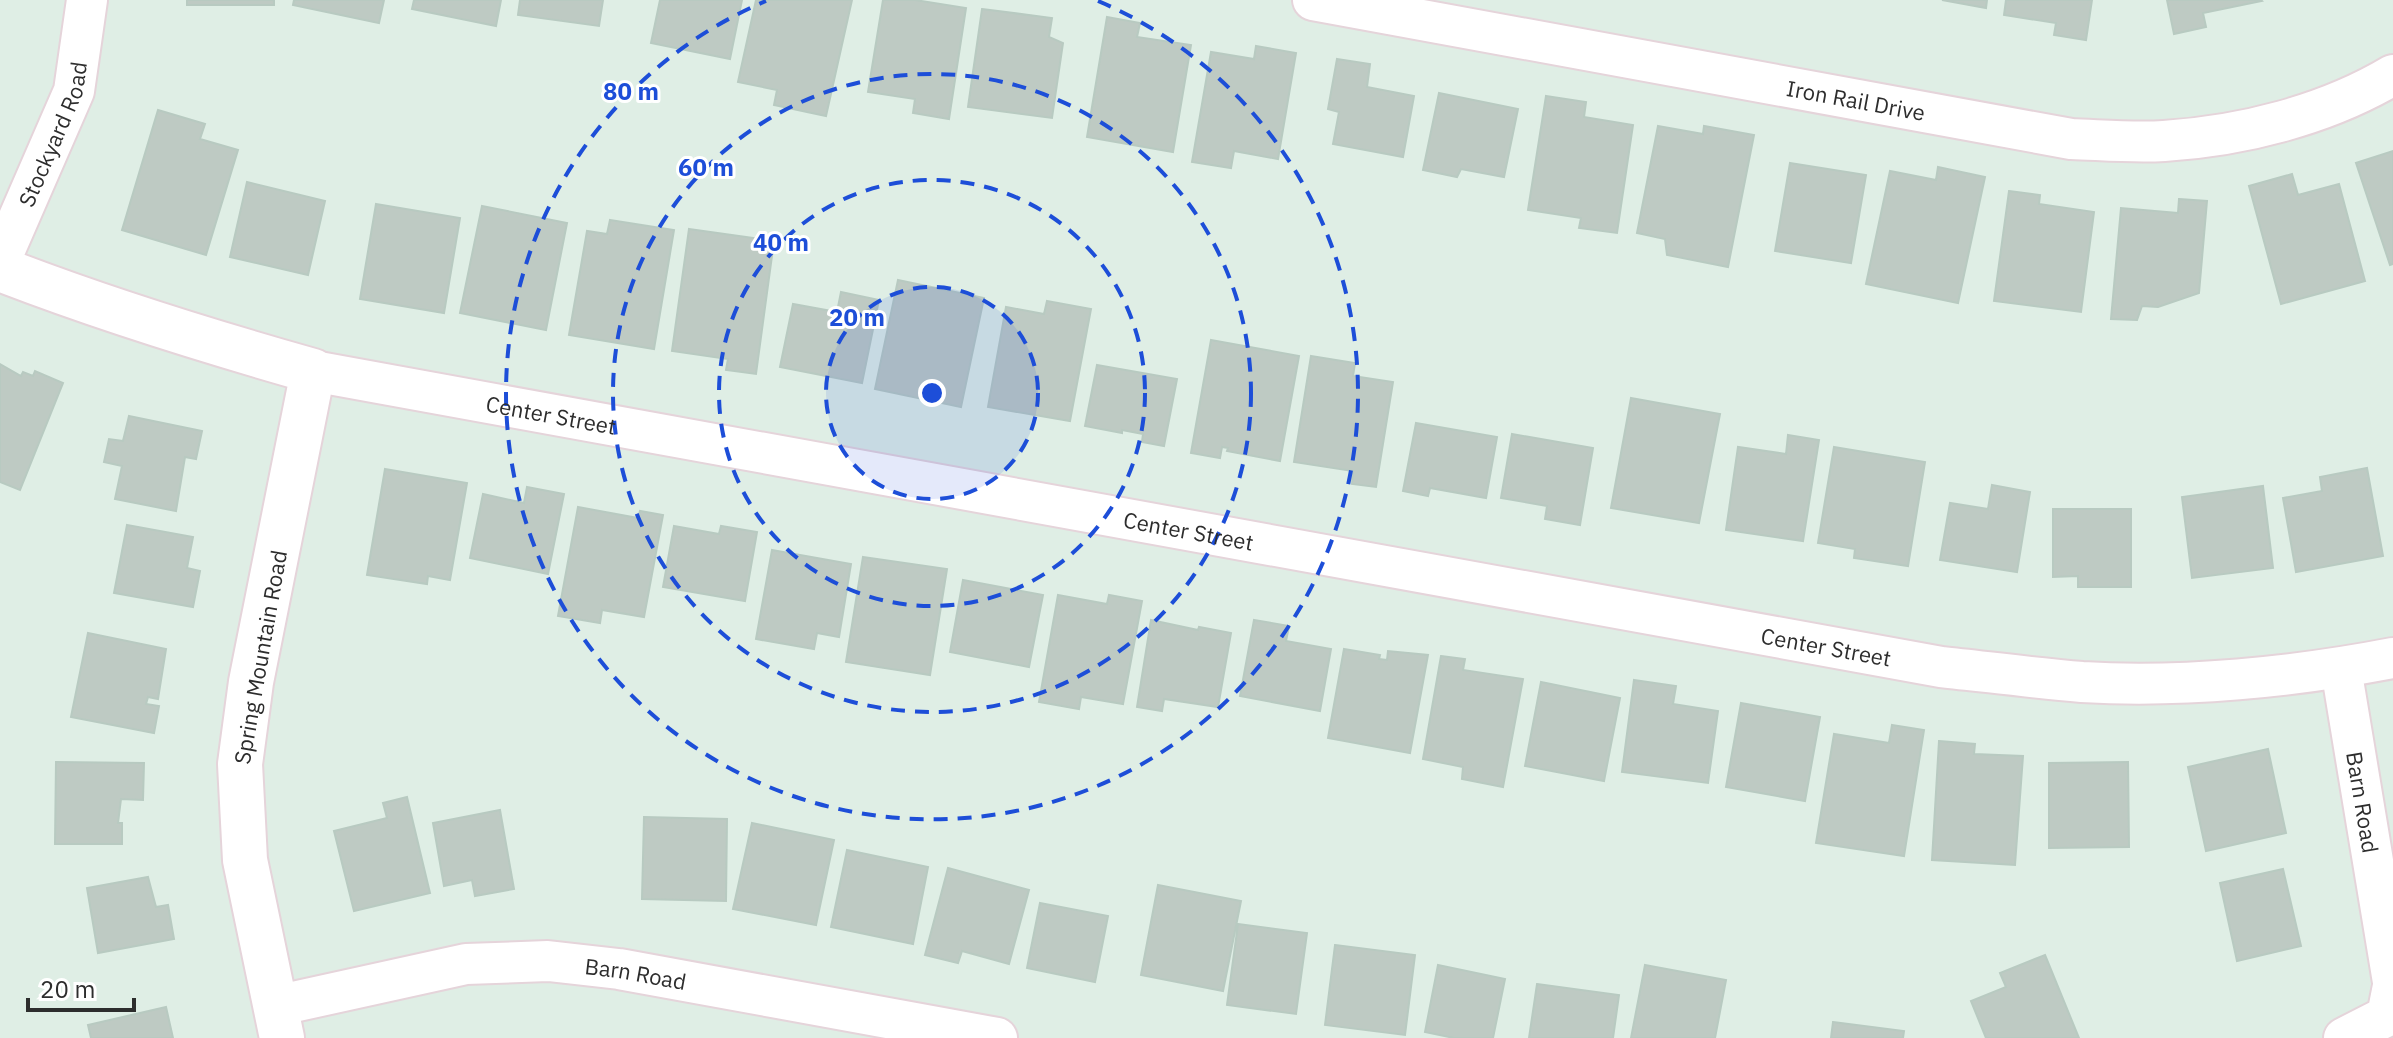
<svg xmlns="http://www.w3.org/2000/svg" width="2393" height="1038" viewBox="0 0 2393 1038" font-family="'IBM Plex Sans',sans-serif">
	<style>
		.building { fill: #becac3; stroke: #b8cac1; stroke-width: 2 }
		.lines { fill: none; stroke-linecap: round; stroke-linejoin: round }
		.minor-casing { stroke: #e5d4da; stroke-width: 44 }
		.tertiary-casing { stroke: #e5d4da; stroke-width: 48 }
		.minor { stroke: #fff; stroke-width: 40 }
		.tertiary { stroke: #fff; stroke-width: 44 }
		.ring { fill: none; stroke: #1d4ed8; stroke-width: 4; stroke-dasharray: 14 10 }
		.labels { text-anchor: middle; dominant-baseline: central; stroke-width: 6; stroke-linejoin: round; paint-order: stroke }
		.street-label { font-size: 22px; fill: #2d2d2d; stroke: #fff }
		.centre { fill: #1d4ed8; stroke: #fff; stroke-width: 4 }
		.ring-label { font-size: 24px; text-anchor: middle; font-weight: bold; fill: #1d4ed8; stroke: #fff; stroke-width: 6; stroke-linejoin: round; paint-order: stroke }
	</style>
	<rect width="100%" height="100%" fill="#dfeee5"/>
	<path class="building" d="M187,0H274V5H187Z
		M294,0H384L379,23L293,5Z
		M414,0H501L496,26L412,9Z
		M520,0H603L599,26L518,15Z
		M660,0H742L730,59L651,43Z
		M756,0H852L826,116L774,105L777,90L738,82Z
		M883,0H915L966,8L949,119L913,113L915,99L868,92Z
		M1942,0H1987L1986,8Z
		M2006,0H2092L2086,40L2054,35L2056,23L2004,15Z
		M2167,0H2261L2262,1L2203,13L2206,27L2174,34Z
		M982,9L1052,18L1049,37L1063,43L1052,118L968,107Z
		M1107,17L1140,23L1137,37L1191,45L1173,152L1087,137Z
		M1256,46L1296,53L1278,159L1234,151L1231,168L1192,162L1211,52L1254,59Z
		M1337,59L1370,64L1367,87L1414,96L1403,157L1333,144L1339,112L1328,109Z
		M1439,93L1518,109L1504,177L1461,169L1457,177L1423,170Z
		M1546,96L1586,102L1584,117L1633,125L1617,233L1579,228L1581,218L1528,210Z
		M158,110L205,124L200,139L238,150L206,255L122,230Z
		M1658,126L1703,134L1704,126L1754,135L1728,267L1667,255L1665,239L1637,233Z
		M2393,151V264L2390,265L2356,163Z
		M1790,163L1866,175L1851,263L1775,251Z
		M1938,167L1985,177L1958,303L1866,284L1890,171L1936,180Z
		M2292,174L2298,195L2339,184L2365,281L2281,304L2249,186Z
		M247,182L325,201L308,275L230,257Z
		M2009,191L2040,195L2039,204L2094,212L2081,312L1994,301Z
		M2179,199L2207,201L2199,293L2158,307L2142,306L2137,320L2111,319L2121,208L2178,213Z
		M376,204L460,218L444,313L360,299Z
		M482,206L567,223L546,330L460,313Z
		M610,220L674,230L654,349L569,335L587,231L607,234Z
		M689,229L774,241L756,374L726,370L728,359L672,351Z
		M898,280L984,298L961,407L875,389Z
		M841,292L879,300L862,383L780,367L793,304L837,312Z
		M1047,301L1091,309L1070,421L988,407L1006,307L1044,314Z
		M1211,340L1299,356L1280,461L1227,451L1228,448L1222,447L1220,458L1191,453Z
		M1311,356L1355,363L1353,376L1393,382L1376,487L1352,484L1353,471L1294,462Z
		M0,364L21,376L23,372L33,376L35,371L63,383L20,490L0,482Z
		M1097,365L1177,379L1164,446L1142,442L1143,434L1122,430V433L1085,426Z
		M1631,398L1720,414L1699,523L1611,508Z
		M129,416L202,431L196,459L185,457L176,511L115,499L122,466L104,462L109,439L123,441Z
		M1416,423L1497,437L1486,498L1430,488L1428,496L1403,491Z
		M1512,434L1593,448L1580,525L1545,519L1547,506L1501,498Z
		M1788,435L1819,440L1803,541L1726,530L1738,447L1786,454Z
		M1834,447L1925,462L1908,566L1854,558L1855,549L1818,543Z
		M2367,468L2383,556L2296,572L2283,498L2322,491L2320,477Z
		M385,469L467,483L450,580L428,576L427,584L367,575Z
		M1992,485L2030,492L2017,572L1940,560L1950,503L1988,509Z
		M2263,486L2273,568L2192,578L2182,497Z
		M527,487L564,494L548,574L470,558L483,494L524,503Z
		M578,507L638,518L640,511L663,515L644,617L602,610L600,623L558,616Z
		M2053,509H2131V587H2078V576L2053,577Z
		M127,525L193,537L187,568L200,571L193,607L114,593Z
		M674,526L719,534L721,526L757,532L745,601L663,587Z
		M772,550L851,564L839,637L817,633L814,649L756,639Z
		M863,557L947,569L930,675L846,662Z
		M963,580L1043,595L1029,667L950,652Z
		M1058,595L1107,604L1109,595L1142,601L1123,704L1081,697L1079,709L1039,702Z
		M1151,620L1198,630L1199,627L1231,633L1218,707L1164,699L1162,711L1137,707Z
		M1254,620L1289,626L1286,641L1331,649L1320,711L1240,696Z
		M88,633L166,649L158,699L148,697L146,704L159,706L154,733L71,717Z
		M1344,649L1380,655L1379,659L1387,660L1388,651L1428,655L1410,753L1328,738Z
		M1441,656L1465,659L1463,670L1523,679L1503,787L1462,779L1463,767L1423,759Z
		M1634,680L1676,686L1673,704L1718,711L1708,783L1622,772Z
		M1541,682L1620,698L1604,781L1525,766Z
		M1741,703L1820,717L1805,801L1726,787Z
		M1892,725L1924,730L1904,856L1816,843L1834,734L1889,743Z
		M1939,741L1975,744L1974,754L2023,756L2015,865L1932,860Z
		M2268,749L2286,833L2206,851L2188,767Z
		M56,762L144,763L143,800L121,799L118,823H122V844H55Z
		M2128,762L2129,847L2049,848V763Z
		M407,797L430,893L354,911L334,831L387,818L383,803Z
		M500,810L514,889L475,896L472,880L444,886L433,823Z
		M644,817L727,819L726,901L642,899Z
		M752,823L834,840L816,925L733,909Z
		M847,850L928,867L913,944L831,927Z
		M948,868L1029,890L1009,964L962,951L958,963L925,955Z
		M2283,869L2301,946L2237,961L2220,883Z
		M148,877L156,907L168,905L174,939L98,953L87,888Z
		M1158,885L1241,901L1223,991L1141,975Z
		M1040,903L1108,916L1095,982L1027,968Z
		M1238,924L1307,933L1296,1014L1227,1005Z
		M1335,945L1415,955L1405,1035L1325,1025Z
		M2045,955L2079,1038H1986L1971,1001L2006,987L2000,973Z
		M1438,965L1505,979L1493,1038H1454L1425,1032Z
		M1645,965L1726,980L1715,1038H1631Z
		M1537,984L1619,995L1613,1038H1529Z
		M166,1007L173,1038H91L88,1025Z
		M1833,1022L1904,1031L1903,1038H1831Z"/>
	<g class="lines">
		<g class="minor-casing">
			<g id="minor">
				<path id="s1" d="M1313,0L2071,139C2101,140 2133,143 2164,141C2242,136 2326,115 2393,75"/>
				<path id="s2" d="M0,261L74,91L87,0"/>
				<path id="s3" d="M313,371L1941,667C1988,672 2035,678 2082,682C2182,688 2295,677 2393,658"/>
				<path id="s4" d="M2341,668L2393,982"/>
				<path id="s5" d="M275,1006L466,964L548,961L619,969L997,1038"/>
				<path d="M2344,1038L2387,1016L2393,986"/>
			</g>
		</g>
		<g class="tertiary-casing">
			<path id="tertiary" d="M0,269C103,309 207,341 313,371L251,682L240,764L245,860L282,1038"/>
		</g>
		<use href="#minor" class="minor"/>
		<use href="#tertiary" class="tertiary"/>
	</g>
	<circle cx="932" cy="393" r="106" fill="#1d4ed8" fill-opacity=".12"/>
	<g class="ring">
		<circle cx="932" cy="393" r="106"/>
		<circle cx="932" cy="393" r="213"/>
		<circle cx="932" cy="393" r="319"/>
		<path d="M1098 1A426 426 0 1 1 766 1"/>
	</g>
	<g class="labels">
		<g class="street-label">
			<text stroke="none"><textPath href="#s1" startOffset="552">Iron Rail Drive</textPath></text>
			<text stroke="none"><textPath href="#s2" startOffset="138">Stockyard Road</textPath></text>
			<text stroke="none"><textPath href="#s3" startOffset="242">Center Street</textPath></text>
			<text stroke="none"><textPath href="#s3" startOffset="890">Center Street</textPath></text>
			<text stroke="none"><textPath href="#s3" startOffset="1538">Center Street</textPath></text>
			<text transform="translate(260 657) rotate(-80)">Spring Mountain Road</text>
			<text stroke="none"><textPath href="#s4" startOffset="136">Barn Road</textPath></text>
			<text stroke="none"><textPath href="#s5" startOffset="366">Barn Road</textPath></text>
		</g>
	</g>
	<circle cx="932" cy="393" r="12" class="centre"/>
	<g class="ring-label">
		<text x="631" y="100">80 m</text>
		<text x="706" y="176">60 m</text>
		<text x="781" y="251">40 m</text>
		<text x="857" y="326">20 m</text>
	</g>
	<path d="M28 998v12h106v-12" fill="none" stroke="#2d2d2d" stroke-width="4"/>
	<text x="40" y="998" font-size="24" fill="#2d2d2d" stroke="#ffffff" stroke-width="6" paint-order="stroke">20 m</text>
</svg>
